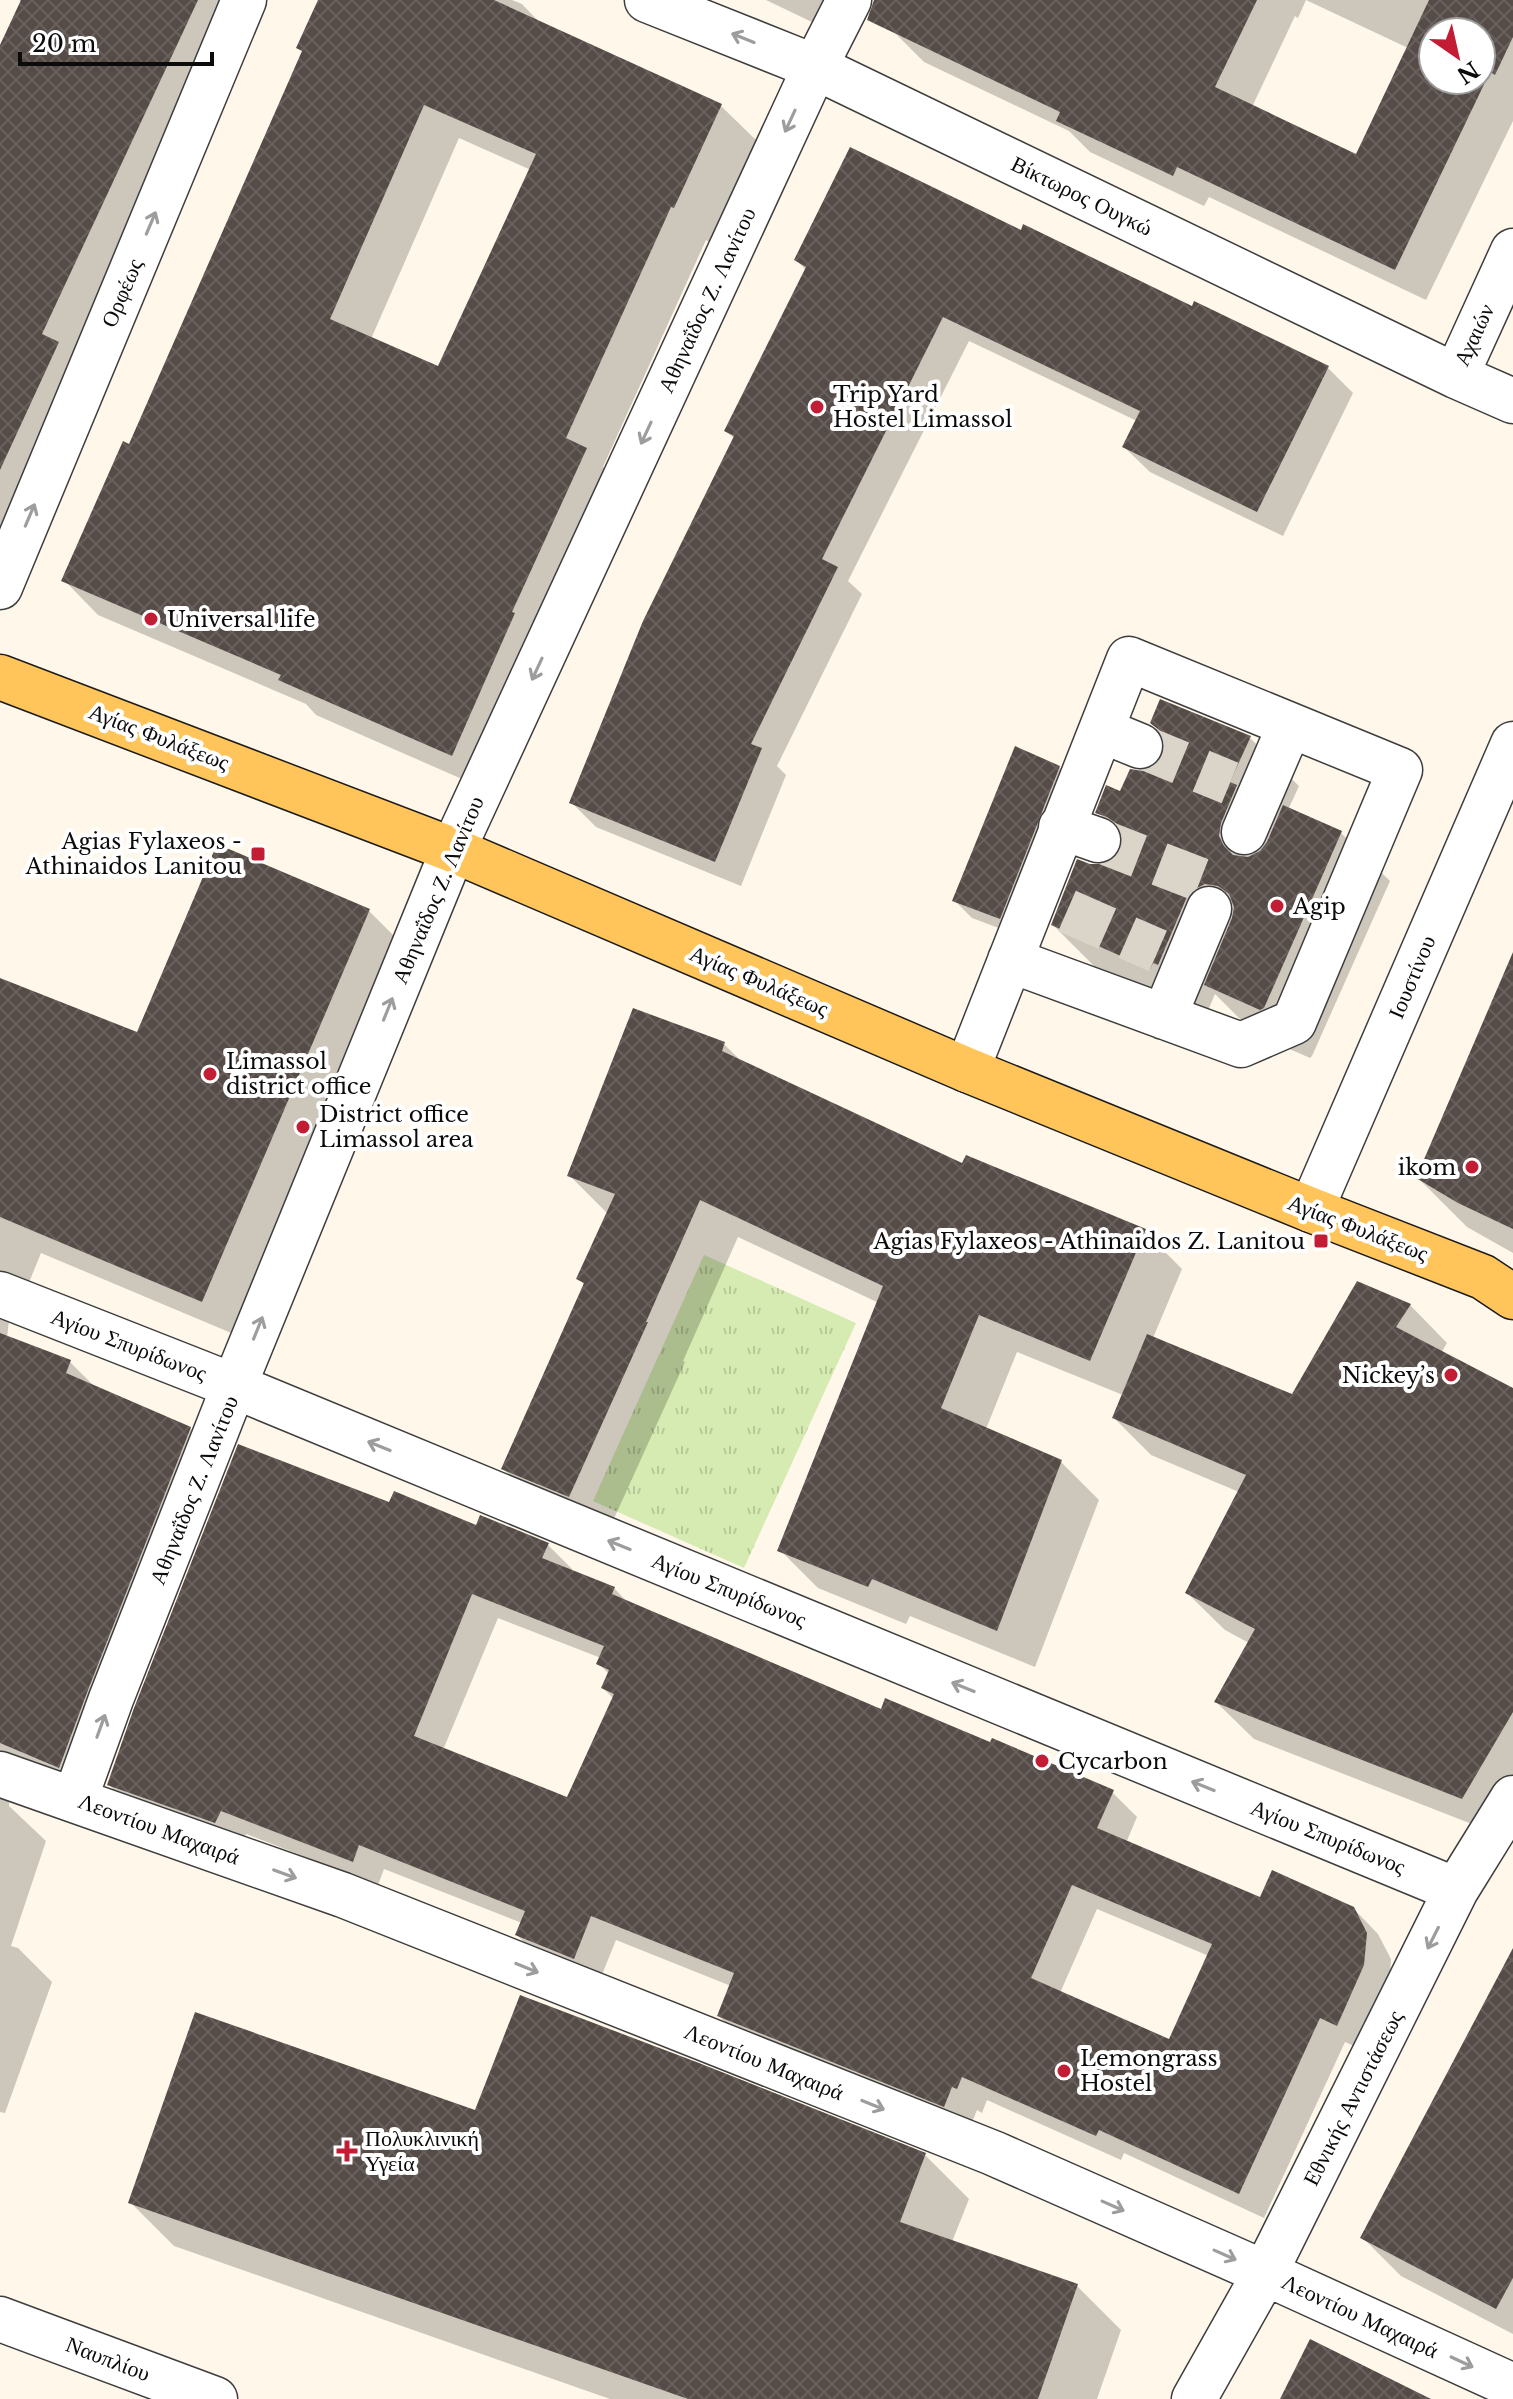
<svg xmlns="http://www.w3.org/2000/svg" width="1513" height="2399" viewBox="0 0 1513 2399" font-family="'Libre Baskerville',serif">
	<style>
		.grass { fill: url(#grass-tufts) }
		.shadow { fill: #0003; fill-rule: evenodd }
		.building { fill: url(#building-cross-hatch); fill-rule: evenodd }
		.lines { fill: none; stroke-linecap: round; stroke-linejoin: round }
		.minor-tunnel { stroke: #dad4c9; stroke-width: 44; stroke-dasharray: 44 22; stroke-linecap: butt }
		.minor-casing { stroke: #3e3e3e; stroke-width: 47 }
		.major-casing { stroke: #1c1c1c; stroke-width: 47 }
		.minor { stroke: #fff; stroke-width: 44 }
		.major { stroke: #ffc55a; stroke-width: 44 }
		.oneway { stroke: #9d9d9d }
		.poi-dot { fill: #c31c35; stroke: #fff; stroke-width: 3 }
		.labels { text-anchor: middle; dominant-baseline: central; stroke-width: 8; stroke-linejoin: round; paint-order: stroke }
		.street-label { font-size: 22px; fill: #0b0b0b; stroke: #fff }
		.poi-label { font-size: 22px; fill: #0b0b0b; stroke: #fff; text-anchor: start }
	</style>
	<defs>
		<pattern id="grass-tufts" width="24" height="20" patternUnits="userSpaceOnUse" patternTransform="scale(2)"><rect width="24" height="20" fill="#d6ebb1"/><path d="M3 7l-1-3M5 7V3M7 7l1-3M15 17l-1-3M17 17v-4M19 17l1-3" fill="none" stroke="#b6c897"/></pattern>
		<pattern id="building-cross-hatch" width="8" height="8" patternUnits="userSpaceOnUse" patternTransform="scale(2)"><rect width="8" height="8" fill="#554b47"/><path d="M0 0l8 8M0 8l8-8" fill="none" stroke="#68605d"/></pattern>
	</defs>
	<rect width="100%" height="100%" fill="#fff8ea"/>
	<path class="grass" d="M704,1255L856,1323L744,1568L593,1501Z"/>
	<path class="shadow" d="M19,0H247L0,574V49L22,2Z
		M320,0H512L522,4L541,24L721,106L756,140L709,242L706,240L603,467L620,484L487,790L316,715L306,704L98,615L64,580L130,447L304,53L299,48ZM459,138L531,170L439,369L371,339Z
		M766,0H826L814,23Z
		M908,0H1513V121L1426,300L1209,197L1204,206L1090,152L1069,131L924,62L893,31ZM1306,0L1408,48L1357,157L1252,107L1295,16L1298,18ZM1433,32H1481V80H1433Z
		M1021,233L1328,368L1353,393L1283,536L1150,472L1124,447L1137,421L969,341L848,581L862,594L777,766L786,775L741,886L596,827L571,802L735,439L726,431L807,271L796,260Z
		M1250,738L1299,786L1288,810L1341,833L1390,881L1312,1056L1310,1058L1255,1034L1215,994L1207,1013L1102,974L1053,925L1090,866H1104L1115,861L1123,850L1124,839L1098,812L1144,773Z
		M1059,767L1076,785L1017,935L972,918L954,900Z
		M218,847L369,911L403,945L236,1335L41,1253L19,1307L9,1320L7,1338L70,1362L96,1388L190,1428L224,1462L93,1801L18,1788L9,1801V1806L46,1841L11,1946L18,1948L52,1982L5,2113L0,2112V980L138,1034Z
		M1513,1038V1253L1467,1227L1418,1178Z
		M724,1044L742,1062L963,1165L1144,1231L1182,1269L1153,1338L1293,1397L1410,1305L1447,1343L1441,1353L1513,1390V1813L1500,1835L1254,1739L1216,1702L1249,1643L1225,1630L1187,1593L1239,1492L1151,1455L1114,1418L1123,1395L1017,1352L986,1429L1061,1462L1099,1500L1035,1667L910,1616L906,1624L818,1588L780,1550L879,1303L738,1237L683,1361L685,1362L607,1534L541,1506L503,1469L585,1286L579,1279L608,1214L569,1175Z
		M390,1505L548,1545L572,1569L571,1572L614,1588L629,1604L882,1712L1112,1792L1137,1817L1126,1843L1261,1899L1353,1908L1378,1934L1391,1959L1389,1991L1363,2050L1345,2042L1264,2218L1124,2153L1121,2160L987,2100L982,2113L977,2110L969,2130L744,2041L719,2016L731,1986L616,1940L599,1982L542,1960L517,1935L522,1923L384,1869L378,1885L246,1834L240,1847L134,1810L109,1785ZM498,1618L601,1658L599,1664L609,1674L603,1688L614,1699L568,1800L443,1750ZM1097,1909L1209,1956L1170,2042L1060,1993Z
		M1513,1952V2334L1401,2276L1362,2237Z
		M925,2155L969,2199L952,2242L1077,2286L1121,2330L1097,2399H610L174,2246L130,2202Z"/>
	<path class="building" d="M21,0H198L42,334L59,342L0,470V45Z
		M318,0H494L722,104L674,208L671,207L566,438L587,448L512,612L515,613L452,756L278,680L281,675L61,581L123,441L129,444L302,51L296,48ZM424,105L536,154L438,366L330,319Z
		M874,0H1257L1215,87L1356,154L1429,0H1513V37L1495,75L1490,72L1395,270L1177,167L1173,176L1056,121L1060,112L867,20ZM1433,32H1481V80H1433Z
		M850,147L1021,230L1023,224L1192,306L1194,301L1329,366L1257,512L1122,447L1140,411L943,317L822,559L838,567L751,744L762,748L715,862L569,803L643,621L734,436L724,431L806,267L794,260Z
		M1160,699L1251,736L1230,782L1237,785L1221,823L1219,836L1224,846L1233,855L1248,857L1260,851L1267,842L1283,805L1342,831L1264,1008L1260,1010L1204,985L1232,918L1234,907L1229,894L1218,886L1205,884L1193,890L1186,899L1158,965L1153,963L1150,969L1051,925L1077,859L1090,864H1103L1114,859L1121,849L1123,836L1117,824L1107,817L1095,813L1106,785L1120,791L1130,769L1144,771L1155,766L1163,756L1165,742L1159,730L1150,723Z
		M1015,746L1060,766L1000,919L952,901Z
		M217,844L370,909L202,1302L0,1217V978L137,1032Z
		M1513,952V1229L1458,1203L1416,1178Z
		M633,1008L725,1042L722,1051L962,1163L966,1155L1146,1229L1090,1361L979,1315L941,1408L1062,1460L997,1631L872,1579L868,1587L777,1551L883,1286L700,1200L646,1322H648L569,1497L501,1469L584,1283L576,1279L615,1194L567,1176Z
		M1357,1281L1411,1304L1396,1327L1513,1388V1712L1462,1799L1214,1702L1255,1629L1185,1593L1246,1475L1112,1418L1147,1334L1292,1394Z
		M0,1333L71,1360L66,1373L191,1427L88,1690L59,1768L0,1743Z
		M238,1444L389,1502L394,1491L476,1525L480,1515L549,1543L542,1558L615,1587L612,1594L881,1709L885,1698L990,1742L992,1738L1114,1790L1097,1828L1260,1897L1272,1870L1354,1907L1367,1933L1364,1965L1337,2026L1320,2018L1239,2194L1099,2130L1096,2136L962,2077L957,2089L952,2087L944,2107L717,2016L734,1973L591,1916L574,1959L515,1935L525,1911L359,1845L353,1862L221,1811L215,1823L107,1785L134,1708ZM472,1594L604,1646L596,1664L609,1670L601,1688L614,1694L567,1797L414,1736ZM1072,1885L1212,1944L1169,2039L1031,1978Z
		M1513,1948V2278L1496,2309L1360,2238Z
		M520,1995L699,2063L926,2153L900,2222L1078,2284L1038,2399H688L128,2203L195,2012L475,2110Z
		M1310,2339L1431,2399H1280Z"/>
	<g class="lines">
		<path class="minor-tunnel" d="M1140,746L1230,783
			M1098,840L1219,887
			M1067,911L1158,951"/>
		<g class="minor-casing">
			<path id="minor" d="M647,0L815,67L1456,376L1513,401
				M1456,376L1513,251
				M0,587L244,0
				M1101,730L1140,746
				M1061,827L1098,840
				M1244,832L1290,725
				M1164,1017L1209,909
				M967,1070L1129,659L1400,770L1294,1022L1241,1045L1010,960
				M1311,1210L1513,744
				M0,1294L234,1386L1456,1890
				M0,1774L343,1895L993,2153L1265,2273L1513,2386
				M75,1799L111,1699L234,1386L453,850L815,67L849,0
				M0,2319L215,2399
				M1194,2399L1265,2273L1456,1890L1513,1798"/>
		</g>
		<g class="major-casing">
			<path id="major" d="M0,677L453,850L967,1070L1311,1210L1483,1277L1513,1297"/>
		</g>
		<use href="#minor" class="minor"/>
		<use href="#major" class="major"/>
	</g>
	<defs><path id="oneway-shaft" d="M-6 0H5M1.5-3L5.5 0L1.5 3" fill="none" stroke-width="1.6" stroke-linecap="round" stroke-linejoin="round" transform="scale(2)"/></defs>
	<g class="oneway">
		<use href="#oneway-shaft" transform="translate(743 38) rotate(-158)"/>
		<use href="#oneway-shaft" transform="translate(790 121) rotate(115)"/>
		<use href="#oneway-shaft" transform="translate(151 223) rotate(-67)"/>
		<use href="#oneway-shaft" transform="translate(646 433) rotate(115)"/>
		<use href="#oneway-shaft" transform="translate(30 515) rotate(-67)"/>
		<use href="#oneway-shaft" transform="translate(537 669) rotate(115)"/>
		<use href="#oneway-shaft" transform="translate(388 1009) rotate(-68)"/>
		<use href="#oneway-shaft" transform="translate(258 1328) rotate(-68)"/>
		<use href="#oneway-shaft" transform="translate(379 1446) rotate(-158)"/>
		<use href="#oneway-shaft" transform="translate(619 1545) rotate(-158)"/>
		<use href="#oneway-shaft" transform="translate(963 1687) rotate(-158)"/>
		<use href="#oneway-shaft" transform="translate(101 1726) rotate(-70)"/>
		<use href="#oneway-shaft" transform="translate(1203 1786) rotate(-158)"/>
		<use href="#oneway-shaft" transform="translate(285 1874) rotate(20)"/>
		<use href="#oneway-shaft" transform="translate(1433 1938) rotate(117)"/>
		<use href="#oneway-shaft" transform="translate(527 1968) rotate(22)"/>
		<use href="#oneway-shaft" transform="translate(873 2105) rotate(22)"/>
		<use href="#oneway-shaft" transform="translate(1113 2206) rotate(24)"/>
		<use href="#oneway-shaft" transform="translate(1225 2255) rotate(24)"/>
		<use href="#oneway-shaft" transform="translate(1462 2362) rotate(25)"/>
	</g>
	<g class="poi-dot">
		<circle cx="817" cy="407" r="8"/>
		<circle cx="151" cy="619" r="8"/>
		<rect x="250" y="846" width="16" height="16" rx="4"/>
		<circle cx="1277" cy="906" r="8"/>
		<circle cx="210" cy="1074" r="8"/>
		<circle cx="303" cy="1127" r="8"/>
		<circle cx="1472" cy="1167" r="8"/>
		<rect x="1313" y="1233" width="16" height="16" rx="4"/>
		<circle cx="1451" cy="1375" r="8"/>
		<circle cx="1042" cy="1761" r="8"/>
		<circle cx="1064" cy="2071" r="8"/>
		<path d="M343 2139h8v8h8v8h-8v8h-8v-8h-8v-8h8z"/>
	</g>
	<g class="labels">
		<g class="street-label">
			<text transform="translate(1082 196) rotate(26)">Βίκτωρος Ουγκώ</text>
			<text transform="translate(122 293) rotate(-67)">Ορφέως</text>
			<text transform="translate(707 300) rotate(-65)">Αθηναΐδος Ζ. Λανίτου</text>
			<text transform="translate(1474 335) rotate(-65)">Αχαιών</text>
			<text transform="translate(159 737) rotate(21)">Αγίας Φυλάξεως</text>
			<text transform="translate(438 890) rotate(-67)">Αθηναΐδος Ζ. Λανίτου</text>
			<text transform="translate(1412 977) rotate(-67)">Ιουστίνου</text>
			<text transform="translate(759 981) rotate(23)">Αγίας Φυλάξεως</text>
			<text transform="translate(1358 1228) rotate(21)">Αγίας Φυλάξεως</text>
			<text transform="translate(129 1345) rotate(21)">Αγίου Σπυρίδωνος</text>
			<text transform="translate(194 1490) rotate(-68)">Αθηναΐδος Ζ. Λανίτου</text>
			<text transform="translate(729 1590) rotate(22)">Αγίου Σπυρίδωνος</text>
			<text transform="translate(159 1829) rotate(20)">Λεοντίου Μαχαιρά</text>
			<text transform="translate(1328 1837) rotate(22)">Αγίου Σπυρίδωνος</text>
			<text transform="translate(764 2062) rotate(22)">Λεοντίου Μαχαιρά</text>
			<text transform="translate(1353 2098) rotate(-63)">Εθνικής Αντιστάσεως</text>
			<text transform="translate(1360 2316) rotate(25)">Λεοντίου Μαχαιρά</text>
			<text transform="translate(108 2359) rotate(21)">Ναυπλίου</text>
		</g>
		<g class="poi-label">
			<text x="833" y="394">Trip Yard<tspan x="833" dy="25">Hostel Limassol</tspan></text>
			<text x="167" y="619">Universal life</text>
			<text x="242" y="841" text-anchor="end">Agias Fylaxeos -<tspan x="242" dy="25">Athinaidos Lanitou</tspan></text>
			<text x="1293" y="906">Agip</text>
			<text x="226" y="1061">Limassol<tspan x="226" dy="25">district office</tspan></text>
			<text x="319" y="1114">District office<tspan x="319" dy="25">Limassol area</tspan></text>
			<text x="1456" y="1167" text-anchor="end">ikom</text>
			<text x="1305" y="1241" text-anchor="end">Agias Fylaxeos - Athinaidos Z. Lanitou</text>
			<text x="1435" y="1375" text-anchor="end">Nickey’s</text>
			<text x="1058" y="1761">Cycarbon</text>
			<text x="1080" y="2058">Lemongrass<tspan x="1080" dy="25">Hostel</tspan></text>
			<text x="365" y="2138">Πολυκλινική<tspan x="365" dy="25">Υγεία</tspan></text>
		</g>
	</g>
	<g transform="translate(1457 56) rotate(146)"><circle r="38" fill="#ffffff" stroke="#9d9d9d" stroke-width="2"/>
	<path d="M0-6L14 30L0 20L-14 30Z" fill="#c31c35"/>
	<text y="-12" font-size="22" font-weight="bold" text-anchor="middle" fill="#0b0b0b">N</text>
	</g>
	<path d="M20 52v12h192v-12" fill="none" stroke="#0b0b0b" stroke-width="4"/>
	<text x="32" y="52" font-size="24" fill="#0b0b0b" stroke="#ffffff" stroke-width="6" paint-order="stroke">20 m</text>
</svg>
